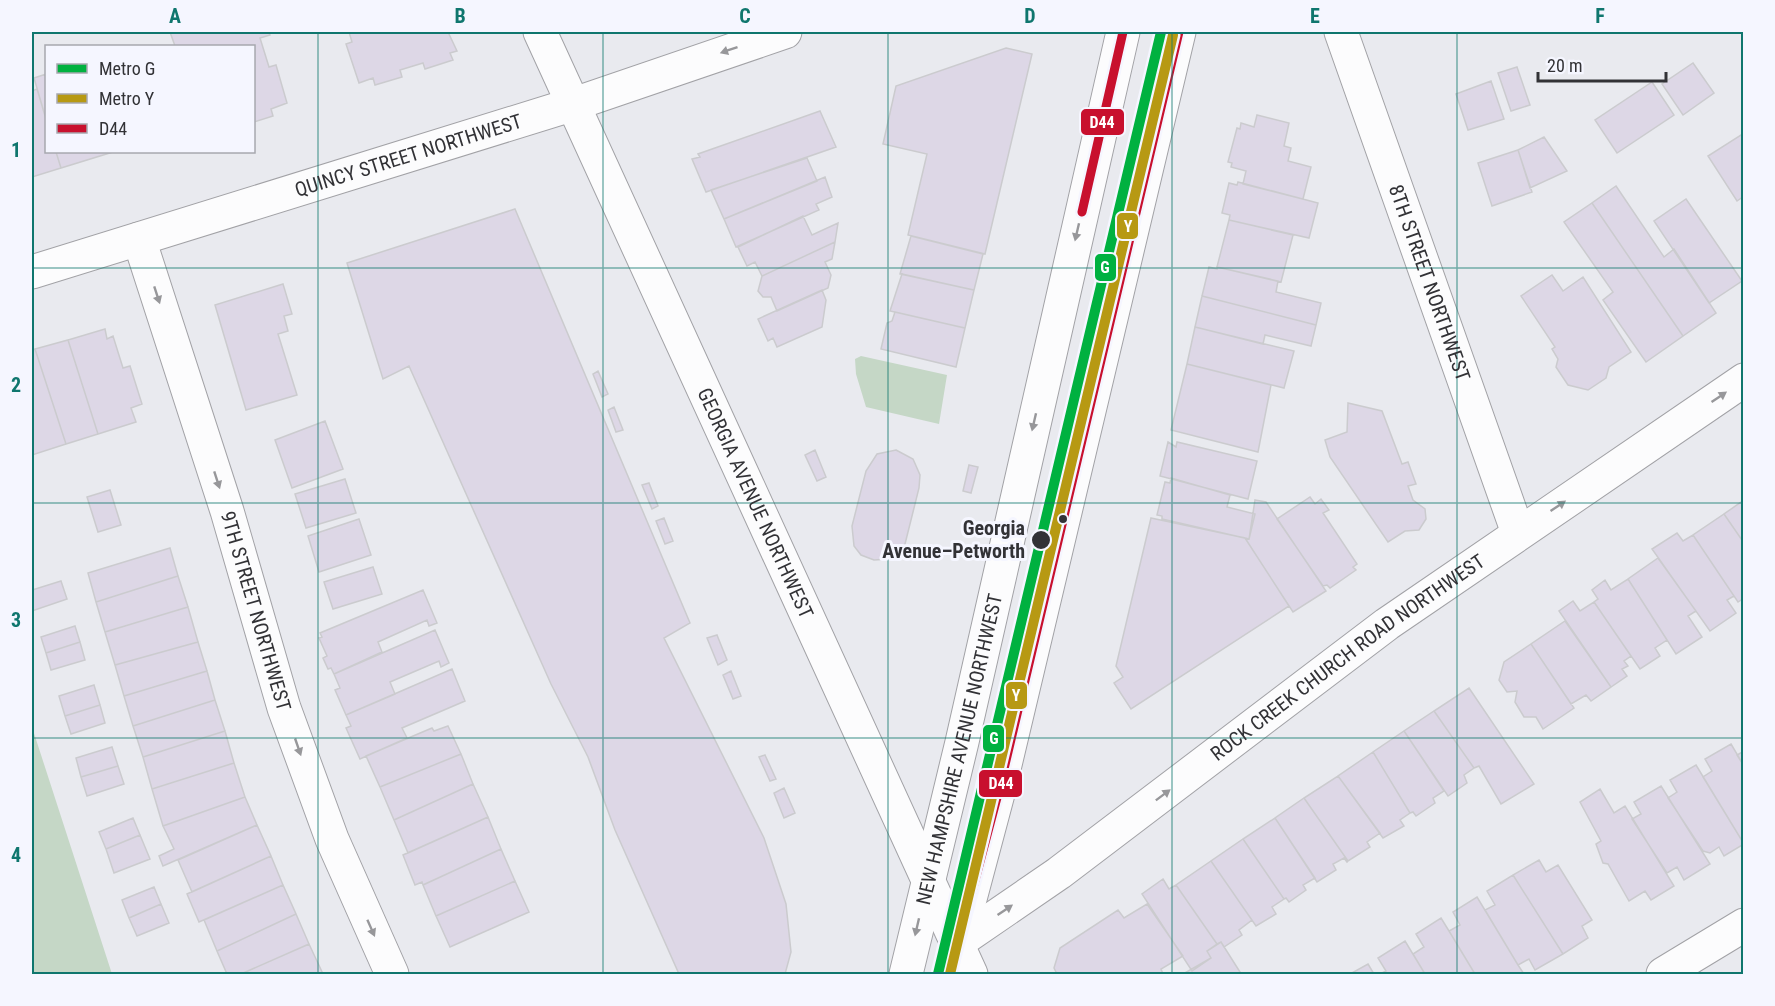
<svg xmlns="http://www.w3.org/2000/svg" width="1775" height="1006" viewBox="0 0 1775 1006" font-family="'Roboto Condensed',sans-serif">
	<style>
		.green { fill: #c5d7c6 }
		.building { fill: #ddd7e6; stroke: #cbcbce; stroke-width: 1.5 }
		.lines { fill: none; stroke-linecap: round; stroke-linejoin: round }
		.minor-casing { stroke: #a2a2a6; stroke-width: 35 }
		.tertiary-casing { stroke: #a2a2a6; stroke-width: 35 }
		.secondary-casing { stroke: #a2a2a6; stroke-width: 35 }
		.trunk-casing { stroke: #a2a2a6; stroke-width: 35 }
		.minor { stroke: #fcfcfd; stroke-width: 33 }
		.tertiary { stroke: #fcfcfd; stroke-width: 33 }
		.secondary { stroke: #fcfcfd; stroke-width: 33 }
		.trunk { stroke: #fcfcfd; stroke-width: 33 }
		.bus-1-casing { stroke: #f5f6ff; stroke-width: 14 }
		.bus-1 { stroke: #c8102e; stroke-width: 9 }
		.metro-1-casing { stroke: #f5f6ff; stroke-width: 15 }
		.metro-2-casing { stroke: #f5f6ff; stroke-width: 15 }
		.metro-1 { stroke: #00b140; stroke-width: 10 }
		.metro-2 { stroke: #b79913; stroke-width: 10 }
		.oneway { fill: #97979a }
		.grid { fill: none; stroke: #0f766e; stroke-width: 1.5; stroke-opacity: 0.55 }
		.bus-dot { fill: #323236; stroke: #f5f6ff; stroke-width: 2 }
		.labels { text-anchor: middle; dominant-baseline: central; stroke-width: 6; stroke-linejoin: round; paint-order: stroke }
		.street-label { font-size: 20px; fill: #323236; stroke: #f5f6ff }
		.stop-label { font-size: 20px; font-weight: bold; fill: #323236; stroke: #f5f6ff; text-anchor: end }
		.line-badge { stroke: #f5f6ff; stroke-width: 2 }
		.badge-label { font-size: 16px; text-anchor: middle; font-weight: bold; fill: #fff }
		.neatline { fill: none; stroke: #0f766e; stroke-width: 2 }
		.grid-label { font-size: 20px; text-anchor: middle; font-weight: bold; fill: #0f766e }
	</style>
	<rect width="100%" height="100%" fill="#e9eaef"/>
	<path class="green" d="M861,356L947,375L939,424L866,407L856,374L855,359Z
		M32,727L112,974H32Z"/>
	<path class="building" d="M170,32H269L270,35L260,38L269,67L276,65L287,103L271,109L273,116L254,122V46H175Z
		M349,32H448L457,51L450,53L453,60L425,69L423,63L400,70L402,77L375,85L373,78L359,83L346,44L352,42Z
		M1006,48L1032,54L985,254L908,235L927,154L883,144L896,86Z
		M1693,63L1714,93L1683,115L1662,84Z
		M1517,67L1530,105L1511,111L1498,73Z
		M46,74V119L34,78Z
		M1491,81L1504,119L1468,130L1456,94Z
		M1652,82L1674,115L1617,153L1595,120Z
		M32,88V91L37,89L46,119V152H56L61,168L32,177Z
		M820,111L836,147L706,192L692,159L700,157L698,154Z
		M1257,115L1289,123L1284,146L1291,148L1288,161L1311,167L1303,199L1243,184L1246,171L1231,167L1232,163L1228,162L1237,128L1240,129L1241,123L1254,127Z
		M1744,133V196L1737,201L1708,156Z
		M1544,137L1567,171L1530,188L1518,150Z
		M1518,150L1532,192L1492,206L1478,163Z
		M56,152H113L61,168Z
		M807,158L817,181L724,219L711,190Z
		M825,177L832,197L816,204L819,210L736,247L724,219Z
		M1238,182L1318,203L1309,238L1229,220L1230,215L1222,213L1229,183L1237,185Z
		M1616,186L1664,257L1674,249L1716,313L1683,336L1592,203Z
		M1686,199L1742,281L1709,303L1654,221Z
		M1592,203L1683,336L1646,362L1603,300L1613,292L1564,222Z
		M515,209L690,623L664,638L764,838L786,904L791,952L785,974H679L615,830L588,757L551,684L409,366L383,379L347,263Z
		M803,216L812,235L838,223L835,242L762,276L755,262L747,266L738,247Z
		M1229,220L1293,235L1281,282L1217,267Z
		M911,236L983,254L974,290L900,274Z
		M835,242L832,259L825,262L831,275L828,288L777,311L771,297H763L758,291L762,276Z
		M1209,267L1217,269V267L1278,281L1276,292L1321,303L1316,325L1202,296Z
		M902,274L974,290L965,328L890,311Z
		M1552,275L1563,291L1583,277L1631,352L1609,367L1606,378L1588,390L1568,385L1556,367L1558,359L1552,349L1555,347L1521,296Z
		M283,284L292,314L284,316L288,331L278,334L297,395L246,410L215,305Z
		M822,290L826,300L822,327L777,347L773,338L768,341L758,319Z
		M1202,296L1316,325L1311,346L1265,335L1263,344L1195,327Z
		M895,312L965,328L956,367L881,349L887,323L892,321Z
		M1195,327L1294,351L1284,388L1187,364Z
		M105,329L107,339L113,336L123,368L130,366L142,404L131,408L136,422L98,434L68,340Z
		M68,340L98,434L66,444L35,349Z
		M35,349L66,444L32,455V350Z
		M1187,364L1271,385L1258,452L1171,430Z
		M598,371L608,394L602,397L593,374Z
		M1348,403L1382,411L1402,464L1408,462L1416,484L1408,486L1413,500L1425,509L1426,519L1419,530L1405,531L1388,542L1330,457L1325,440L1347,432Z
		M614,407L623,430L616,432L608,410Z
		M325,421L343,469L292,488L275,440Z
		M1168,442L1176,447L1177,442L1257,461L1248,499L1160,476Z
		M815,450L826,477L817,481L805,455Z
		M896,450L913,459L920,475L919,488L904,548L889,559L874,560L861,555L854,546L852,526L866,471L877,454Z
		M969,465L978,467L971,493L963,491Z
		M1171,478L1230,495L1227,507L1255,514L1249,539L1162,519V516L1157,515L1165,482L1170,483Z
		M345,479L356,513L306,528L295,494Z
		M649,483L658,506L652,509L642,485Z
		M110,490L121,525L98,532L87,497Z
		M1310,497L1315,504L1321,499L1329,510L1323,513L1357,564L1353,567L1356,570L1330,588L1327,585L1323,586L1277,519Z
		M1255,500L1266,502L1326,591L1293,612L1245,538L1249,539Z
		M1744,500V543L1724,514Z
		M1724,514L1744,543V598L1738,602L1693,535Z
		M664,518L673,541L665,544L656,521Z
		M1151,518L1245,538L1289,606L1131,709L1114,683L1123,677L1116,666Z
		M359,519L371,555L319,572L308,536Z
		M1677,533L1683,541L1693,535L1734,596L1727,600L1736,613L1710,631L1652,549Z
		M170,548L178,576L96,602L88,573Z
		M1658,558L1696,611L1688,616L1702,637L1676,654L1628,579Z
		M373,567L382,594L333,609L324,582Z
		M178,576L188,607L105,632L96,602Z
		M1628,579L1667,640L1655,648L1660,656L1640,669L1594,602L1598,599L1592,590L1605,580L1611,590Z
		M61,581L67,599L32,611V590Z
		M423,590L437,623L429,626L427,620L378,642L382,652L334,674L331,668L328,669L323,658L327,656L319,638L322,637L320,633Z
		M1573,601L1580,611L1594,602L1631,656L1624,661L1628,666L1622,669L1627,676L1611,687L1559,611Z
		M188,607L198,642L115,665L105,632Z
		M1565,621L1611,687L1591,701L1586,695L1571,704L1531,644Z
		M75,626L80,642L46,653L41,637Z
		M435,630L449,663L441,667L439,661L390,682L395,694L346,715L335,690L340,688L334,674Z
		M717,635L727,660L718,665L707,638Z
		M80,642L85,660L51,670L46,653Z
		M198,642L207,671L124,696L115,665Z
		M1531,644L1574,708L1543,729L1536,717H1524L1515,702L1517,691L1507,692L1499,680L1504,662Z
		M452,669L465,701L402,728L407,738L360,759L346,728L351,726L346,715Z
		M207,671L215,700L133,726L124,696Z
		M731,671L741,696L733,699L723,675Z
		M94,685L100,705L65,716L59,696Z
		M1469,688L1534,784L1501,804L1479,766L1474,768L1434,711Z
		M215,700L225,731L143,757L133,726Z
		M100,705L105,723L71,734L65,716Z
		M1434,711L1474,768L1464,775L1467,783L1448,796L1404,731Z
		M448,726L461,754L380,787L366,756L432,728L434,731Z
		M225,731L234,763L152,789L143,757Z
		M1404,731L1444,791L1433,798L1435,803L1416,816L1413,812L1410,813L1373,752Z
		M1731,744L1744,766V844L1703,777L1712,771L1705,759Z
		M112,747L118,766L81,777L76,758Z
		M1744,751V766L1737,755Z
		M1373,752L1410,813L1400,820L1404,826L1383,838L1338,776Z
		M461,754L473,784L394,820L380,787Z
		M765,755L776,779L770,781L759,757Z
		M234,763L245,797L163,826L152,789Z
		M1696,765L1744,844L1724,856L1719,847L1710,853L1703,851L1668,798L1677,792L1670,780Z
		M118,766L124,784L87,796L81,777Z
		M1338,776L1380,833L1367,842L1370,847L1348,861L1304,798Z
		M473,784L488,817L408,853L394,820Z
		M1661,786L1710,864L1684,880L1677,867L1667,873L1632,819L1641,814L1634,802Z
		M784,788L795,813L784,818L774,793Z
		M1600,789L1614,813L1625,806L1674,886L1651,900L1645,891L1629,901L1608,864L1603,863L1596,844L1601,841L1580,802Z
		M245,797L257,825L163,866L159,856L174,849L163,826Z
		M1304,798L1348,861L1347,862L1344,858L1333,864L1336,870L1317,882L1275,818Z
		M488,817L501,849L423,885L422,882L415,885L403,855Z
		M133,818L140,835L106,849L99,832Z
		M1275,818L1315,878L1303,885L1306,890L1289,902L1286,898L1284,899L1243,839Z
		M257,825L271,856L192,892L178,860Z
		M140,835L150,859L114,873L106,849Z
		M1243,839L1284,899L1272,907L1276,914L1256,926L1211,861Z
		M501,849L515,881L436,916L423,885Z
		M271,856L283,885L199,922L187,894Z
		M1539,860L1546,872L1558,865L1592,920L1582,926L1588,938L1563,954L1513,875Z
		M1211,861L1252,920L1239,930L1242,935L1224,947L1221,942L1217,944L1176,885Z
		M1513,875L1563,954L1535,970L1529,959L1518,965L1485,910L1495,905L1487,891Z
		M1163,879L1169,889L1176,885L1217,944L1207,951L1211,958L1192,971L1142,894Z
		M515,881L529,912L450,947L436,916Z
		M283,885L296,914L217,951L204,920Z
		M154,887L161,904L129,918L122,900Z
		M1477,897L1518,965L1524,974H1475L1449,931L1460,925L1453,912Z
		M161,904L169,923L137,936L129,918Z
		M1147,904L1183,956L1161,969L1163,974H1057L1054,968L1060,948L1118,910L1124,918Z
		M296,914L309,944L241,974H227L217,951Z
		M1441,918L1449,931L1475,974H1425L1413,954L1424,947L1416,934Z
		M1405,941L1425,974H1380L1386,971L1378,958Z
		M1221,942L1240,972L1236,974H1183L1211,958L1207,951Z
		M309,944L323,974H241Z
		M1368,964L1374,974H1350Z"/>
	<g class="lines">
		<g class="minor-casing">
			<g id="minor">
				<path id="s1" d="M1341,32L1518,533"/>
				<path id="s2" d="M139,239L227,511L284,708L332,839L392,974"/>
				<path id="s3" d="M32,272L574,104L785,32"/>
				<path d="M1663,974L1744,925"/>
			</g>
		</g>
		<g class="tertiary-casing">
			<g id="tertiary">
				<path id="s4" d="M957,943L1059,873L1387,624L1744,380"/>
			</g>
		</g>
		<g class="secondary-casing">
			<g id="secondary">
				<path id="s5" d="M906,974L962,742L1123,32"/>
				<path d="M950,974L999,790L1179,32"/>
			</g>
		</g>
		<g class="trunk-casing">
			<g id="trunk">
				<path id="s6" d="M540,32L971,974"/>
			</g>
		</g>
		<use href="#minor" class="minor"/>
		<use href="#tertiary" class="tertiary"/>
		<use href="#secondary" class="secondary"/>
		<use href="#trunk" class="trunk"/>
		<g class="bus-1-casing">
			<path id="bus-1" d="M1082,212L1123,32
				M950,974L999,790L1179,32"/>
		</g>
		<use href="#bus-1" class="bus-1"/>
		<g class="metro-1-casing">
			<path id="metro-1" d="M938,974L1161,32"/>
		</g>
		<g class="metro-2-casing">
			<path id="metro-2" d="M950,974L1173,35"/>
		</g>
		<use href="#metro-1" class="metro-1"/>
		<use href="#metro-2" class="metro-2"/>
	</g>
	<defs><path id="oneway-solid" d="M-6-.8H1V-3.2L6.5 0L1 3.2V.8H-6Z" transform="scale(1.5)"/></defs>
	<g class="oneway">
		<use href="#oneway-solid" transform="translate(729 50) rotate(161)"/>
		<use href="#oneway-solid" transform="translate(1077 232) rotate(103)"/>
		<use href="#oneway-solid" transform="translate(157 295) rotate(72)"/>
		<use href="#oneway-solid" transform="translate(1719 397) rotate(-34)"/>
		<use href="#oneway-solid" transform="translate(1034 422) rotate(103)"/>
		<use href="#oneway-solid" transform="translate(217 480) rotate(72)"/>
		<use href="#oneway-solid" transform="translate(1558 506) rotate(-34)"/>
		<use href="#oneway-solid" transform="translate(298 747) rotate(71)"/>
		<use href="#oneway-solid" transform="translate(1163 795) rotate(-37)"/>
		<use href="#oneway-solid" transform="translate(1005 910) rotate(-34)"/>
		<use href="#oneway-solid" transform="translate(917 927) rotate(103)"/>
		<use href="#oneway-solid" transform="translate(371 928) rotate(66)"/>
	</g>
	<path class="grid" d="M318,32V974M603,32V974M888,32V974M1172,32V974M1457,32V974M32,268H1744M32,503H1744M32,738H1744"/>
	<g class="bus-dot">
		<circle cx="1063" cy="519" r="5"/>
		<circle cx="1041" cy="540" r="10"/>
	</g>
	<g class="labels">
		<g class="street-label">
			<text stroke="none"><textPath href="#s3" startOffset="394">QUINCY STREET NORTHWEST</textPath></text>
			<text stroke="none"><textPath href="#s1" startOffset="266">8TH STREET NORTHWEST</textPath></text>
			<text stroke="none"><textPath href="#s6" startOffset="518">GEORGIA AVENUE NORTHWEST</textPath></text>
			<text stroke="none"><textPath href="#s2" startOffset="390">9TH STREET NORTHWEST</textPath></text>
			<text stroke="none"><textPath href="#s4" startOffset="484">ROCK CREEK CHURCH ROAD NORTHWEST</textPath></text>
			<text stroke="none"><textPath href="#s5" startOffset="231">NEW HAMPSHIRE AVENUE NORTHWEST</textPath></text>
		</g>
		<g class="stop-label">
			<text x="1025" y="528">Georgia<tspan x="1025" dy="23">Avenue–Petworth</tspan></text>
		</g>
	</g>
	<g class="line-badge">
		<rect x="1080" y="108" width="45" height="28" rx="6" fill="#c8102e"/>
		<rect x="1116" y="212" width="23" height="28" rx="6" fill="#b79913"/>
		<rect x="1094" y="253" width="23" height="29" rx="6" fill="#00b140"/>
		<rect x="1005" y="681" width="23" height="29" rx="6" fill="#b79913"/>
		<rect x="982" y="724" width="23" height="29" rx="6" fill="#00b140"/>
		<rect x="978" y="769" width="45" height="29" rx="6" fill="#c8102e"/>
	</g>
	<g class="badge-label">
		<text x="1102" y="128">D44</text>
		<text x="1128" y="232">Y</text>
		<text x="1105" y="273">G</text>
		<text x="1016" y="701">Y</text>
		<text x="994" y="744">G</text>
		<text x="1001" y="789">D44</text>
	</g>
	<rect width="1775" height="1006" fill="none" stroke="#f5f6ff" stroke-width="66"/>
	<rect x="45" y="45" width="210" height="108" fill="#f5f6ff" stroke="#a7a8af" stroke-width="1.5"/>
	<rect x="57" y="64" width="30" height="9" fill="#00b140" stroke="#a7a8af" stroke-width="1.5"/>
	<text x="99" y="75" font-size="18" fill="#323236">Metro G</text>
	<rect x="57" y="94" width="30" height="9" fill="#b79913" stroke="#a7a8af" stroke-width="1.5"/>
	<text x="99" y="105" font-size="18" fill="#323236">Metro Y</text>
	<rect x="57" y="124" width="30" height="9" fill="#c8102e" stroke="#a7a8af" stroke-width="1.5"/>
	<text x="99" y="135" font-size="18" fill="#323236">D44</text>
	<path d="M1538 72v9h128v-9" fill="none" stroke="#323236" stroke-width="3"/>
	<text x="1547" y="72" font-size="18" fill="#323236" stroke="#f5f6ff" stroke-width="4.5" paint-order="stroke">20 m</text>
	<rect x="33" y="33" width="1709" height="940" class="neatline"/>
	<g class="grid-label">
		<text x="175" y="23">A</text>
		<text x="460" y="23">B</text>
		<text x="745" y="23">C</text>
		<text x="1030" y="23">D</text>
		<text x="1315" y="23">E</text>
		<text x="1600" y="23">F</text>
		<text x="16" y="157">1</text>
		<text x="16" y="392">2</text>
		<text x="16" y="627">3</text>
		<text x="16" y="862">4</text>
	</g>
</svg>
